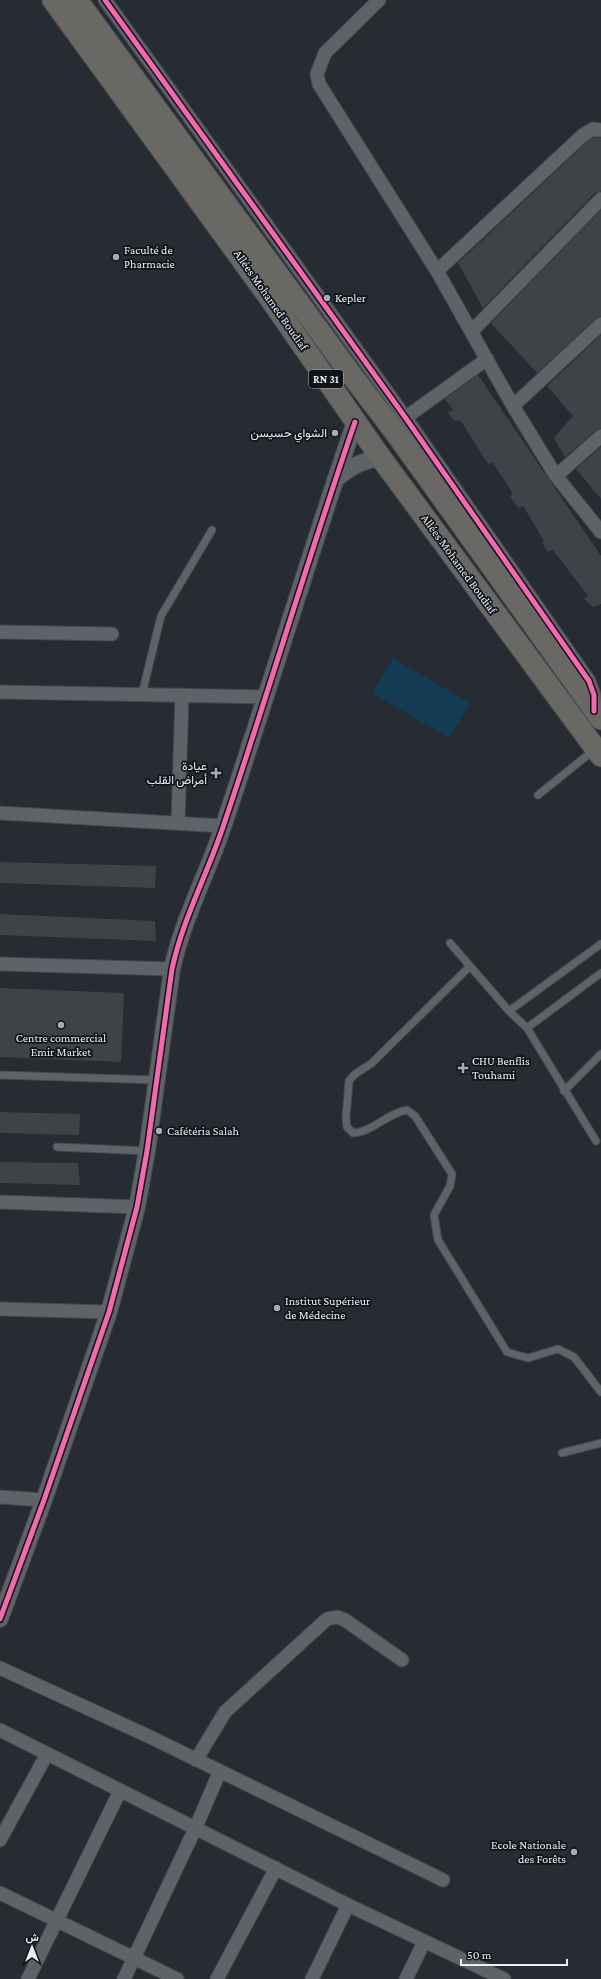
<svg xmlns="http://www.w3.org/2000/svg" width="601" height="1979" viewBox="0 0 601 1979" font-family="'Crimson Pro',Vazirmatn,serif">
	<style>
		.green { fill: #133b54 }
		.building { fill: #3d4347 }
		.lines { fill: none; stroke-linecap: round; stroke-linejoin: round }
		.service-casing { stroke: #43494d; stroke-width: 9 }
		.minor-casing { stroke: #43494d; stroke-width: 15 }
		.tertiary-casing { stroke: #43494d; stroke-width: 18 }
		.primary-casing { stroke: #43494d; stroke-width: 23 }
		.service { stroke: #5e6368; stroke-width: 7 }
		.minor { stroke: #5e6368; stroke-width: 13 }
		.tertiary { stroke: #5e6368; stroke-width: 16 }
		.primary { stroke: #696864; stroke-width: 21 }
		.cycleway-casing { stroke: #0f1418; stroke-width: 8 }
		.cycleway { stroke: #f766af; stroke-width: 5 }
		.poi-dot { fill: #a5acb2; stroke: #0f1418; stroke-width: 1.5 }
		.labels { text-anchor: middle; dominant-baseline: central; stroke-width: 3.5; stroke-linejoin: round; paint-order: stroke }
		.shield { fill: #0f1418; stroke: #a8afb4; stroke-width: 1 }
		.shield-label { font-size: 11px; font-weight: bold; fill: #e9f1f7 }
		.poi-label { font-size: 12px; fill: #e9f1f7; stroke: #0f1418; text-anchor: start }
		.street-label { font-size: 12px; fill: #e9f1f7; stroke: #0f1418 }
	</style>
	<rect width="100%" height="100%" fill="#262c31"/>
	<path class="green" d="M393,658L470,703L449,738L372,693Z"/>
	<path class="building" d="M595,137L601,138V191L595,193L483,308L458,263L588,141Z
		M601,210V316L596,318L537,373L491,323Z
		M601,335V428L596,430L565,457L554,438L573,416L547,386Z
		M478,375L601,556V604L593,607L584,599L588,596L553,550L548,552L542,543L544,541L523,506L518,508L510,496L513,494L493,463L488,464L461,421L453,420L448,412L453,410L445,399Z
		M601,447V499L576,469Z
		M0,862L156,866L155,888L0,883Z
		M0,914L155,921L156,941L0,935Z
		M0,988L124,993L121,1062L0,1057Z
		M0,1112L80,1114L79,1135L0,1133Z
		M0,1162L78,1163L80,1185L0,1183Z"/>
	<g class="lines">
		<g class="service-casing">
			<path id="service" d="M142,694L161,616L212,530
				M538,795L594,750
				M450,943L509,1011L527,1028L596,1141
				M470,966L372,1063L355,1074L349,1081L346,1118L347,1127L353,1133C373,1132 387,1113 407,1110L415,1116L452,1174L450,1186L434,1215L438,1240L507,1352L528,1358L558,1349L574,1357L601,1392
				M509,1011L601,944
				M527,1028L601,973
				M0,1075L157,1080
				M564,1091L601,1054
				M57,1147L147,1151
				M562,1453L601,1443"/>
		</g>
		<g class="minor-casing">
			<path id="minor" d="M105,0L405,417L589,681L594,695L595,707
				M379,0L325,53L317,74L319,84L437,271L513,406L556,476L601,532
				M437,271L583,135L593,129L601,130
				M472,331L601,199
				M513,406L601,324
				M398,423L487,359
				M556,476L601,436
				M0,632L112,634
				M0,692L265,697
				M0,813L224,826
				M178,823L182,695
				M0,964L172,969
				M0,1202L137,1207
				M0,1309L109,1312
				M0,1497L44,1500
				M0,1668L148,1736L443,1880
				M0,1730L348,1905L504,1979
				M196,1760L225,1712L327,1619L337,1617L345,1620L402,1660
				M0,1840L47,1754
				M0,1893L177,1979
				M28,1979L120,1791
				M124,1979L195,1829L220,1771
				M217,1979L276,1868
				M312,1979L348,1905
				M406,1979L424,1942"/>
		</g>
		<g class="tertiary-casing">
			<path id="tertiary" d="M335,480C349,468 362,460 381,458
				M0,1619L44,1500L109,1312L137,1207L147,1151L172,969C183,918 208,873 224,824C269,691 309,555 355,422"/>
		</g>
		<g class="primary-casing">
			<path id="primary" d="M53,0L269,297L381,458L601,756
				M77,0L356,381L392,428L601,719"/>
		</g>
		<use href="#service" class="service"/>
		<use href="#minor" class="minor"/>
		<use href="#tertiary" class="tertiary"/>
		<use href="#primary" class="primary"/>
		<g class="cycleway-casing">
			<path id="cycleway" d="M105,0L405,417L589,681L594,695V711
				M0,1619L44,1500L109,1312L137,1207L147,1151L172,969C183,918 208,873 224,824C269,691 309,555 355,422"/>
		</g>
		<use href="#cycleway" class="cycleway"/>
	</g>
	<g class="poi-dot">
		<circle cx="116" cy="257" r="4"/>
		<circle cx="327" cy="298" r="4"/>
		<circle cx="335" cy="433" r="4"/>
		<path d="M214 767h4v4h4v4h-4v4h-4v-4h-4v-4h4z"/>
		<circle cx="61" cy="1025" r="4"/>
		<path d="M461 1062h4v4h4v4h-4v4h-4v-4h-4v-4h4z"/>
		<circle cx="159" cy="1131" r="4"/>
		<circle cx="277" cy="1308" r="4"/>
		<circle cx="574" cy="1852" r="4"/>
	</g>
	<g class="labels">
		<rect class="shield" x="309" y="370" width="34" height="18" rx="3"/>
		<g class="shield-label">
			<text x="326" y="379">RN 31</text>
		</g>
		<g class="poi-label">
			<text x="124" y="250">Faculté de<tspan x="124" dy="14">Pharmacie</tspan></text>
			<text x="335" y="298">Kepler</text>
			<text x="327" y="433" text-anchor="end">الشواي حسيسن</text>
			<text x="207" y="766" text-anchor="end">عيادة<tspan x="207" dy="14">أمراض القلب</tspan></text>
			<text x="61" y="1038" text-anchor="middle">Centre commercial<tspan x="61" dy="14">Emir Market</tspan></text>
			<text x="472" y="1061">CHU Benflis<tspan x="472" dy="14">Touhami</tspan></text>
			<text x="167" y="1131">Cafétéria Salah</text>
			<text x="285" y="1301">Institut Supérieur<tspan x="285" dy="14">de Médecine</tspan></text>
			<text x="566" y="1845" text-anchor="end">Ecole Nationale<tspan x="566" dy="14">des Forêts</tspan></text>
		</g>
		<g class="street-label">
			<text transform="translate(271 300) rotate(55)">Allées Mohamed Boudiaf</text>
			<text transform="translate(459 564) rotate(54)">Allées Mohamed Boudiaf</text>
		</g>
	</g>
	<g transform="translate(32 1947)" stroke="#0f1418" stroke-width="3" paint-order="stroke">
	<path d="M0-3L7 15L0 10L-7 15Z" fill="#e9f1f7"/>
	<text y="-6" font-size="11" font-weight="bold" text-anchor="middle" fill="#e9f1f7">ش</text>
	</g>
	<path d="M461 1959v6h106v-6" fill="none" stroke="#e9f1f7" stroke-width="2"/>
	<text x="467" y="1959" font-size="12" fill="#e9f1f7" stroke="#0f1418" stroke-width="3" paint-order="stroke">50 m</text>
</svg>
